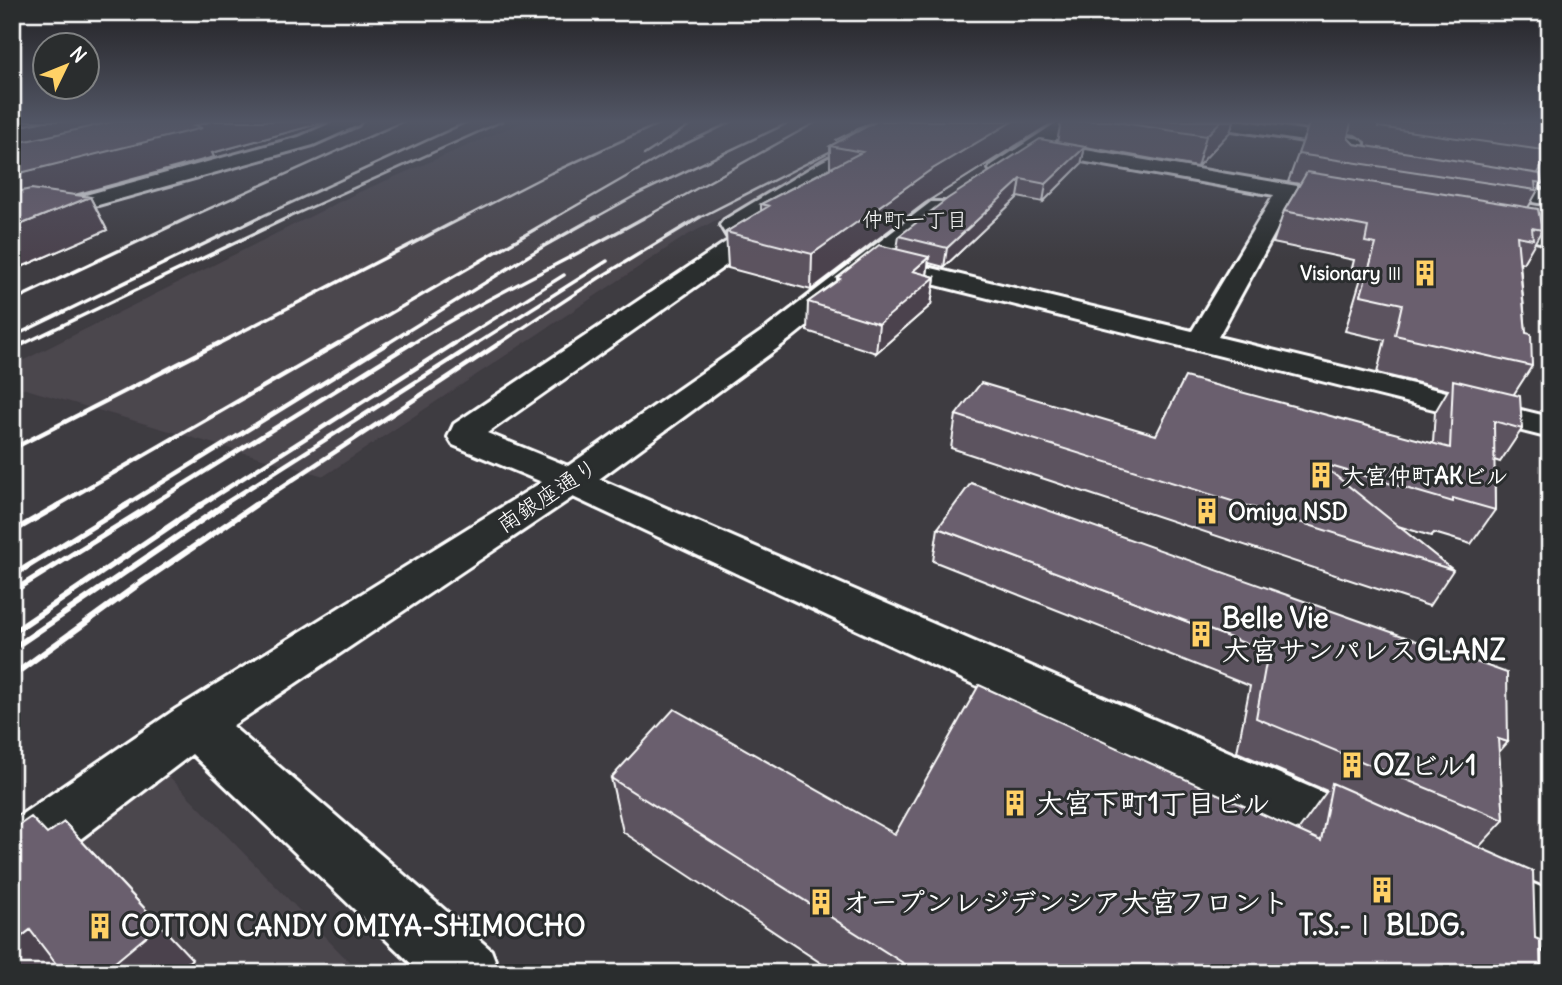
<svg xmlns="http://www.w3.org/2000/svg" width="1562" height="985" viewBox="0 0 1562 985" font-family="Delius,'Klee One',sans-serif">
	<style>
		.built { fill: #4c464e }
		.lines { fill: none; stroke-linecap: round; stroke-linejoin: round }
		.minor-casing { stroke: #fff; stroke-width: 6 }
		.minor { fill: #2a2d2e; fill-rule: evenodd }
		.rail-far3 { stroke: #fff; stroke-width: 2.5 }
		.rail-far2 { stroke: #fff; stroke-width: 3.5 }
		.rail-far1 { stroke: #fff; stroke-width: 4.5 }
		.rail { stroke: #fff; stroke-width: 6 }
		.wall { fill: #5c525f; stroke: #fff; stroke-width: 2; fill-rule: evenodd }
		.shaded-wall { fill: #4b424d; stroke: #fff; stroke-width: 2 }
		.building { fill: #6b5f6e; stroke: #fff; stroke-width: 2 }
		.labels { text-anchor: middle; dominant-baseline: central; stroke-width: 6; stroke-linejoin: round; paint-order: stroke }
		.far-poi-label { font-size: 19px; font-weight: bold; fill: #fff; stroke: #2a2d2e; text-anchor: end }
		.far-neighbourhood-label { font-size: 21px; fill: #fff; stroke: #2a2d2e }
		.poi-label { font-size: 23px; font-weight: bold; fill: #fff; stroke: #2a2d2e; text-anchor: start }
		.street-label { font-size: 23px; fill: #fff; stroke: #2a2d2e }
		.near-poi-label { font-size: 28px; font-weight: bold; fill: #fff; stroke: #2a2d2e; text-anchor: start }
	</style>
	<rect width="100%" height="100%" fill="#3e3c41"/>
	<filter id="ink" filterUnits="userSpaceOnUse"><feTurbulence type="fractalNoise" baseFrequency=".0143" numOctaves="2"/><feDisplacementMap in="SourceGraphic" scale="14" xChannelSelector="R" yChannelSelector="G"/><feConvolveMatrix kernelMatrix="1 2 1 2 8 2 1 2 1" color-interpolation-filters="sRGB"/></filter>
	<g filter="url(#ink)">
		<path class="built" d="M525,121H904L684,237L324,476L12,385V366L357,193Z
			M161,768L360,973H12V879Z"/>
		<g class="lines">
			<g class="minor-casing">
				<path id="minor" d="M336,121H361L358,125L313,145L12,229V215L299,137Z
					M899,121H922L835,170L745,227L755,242L752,247L487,433L568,466L768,327L931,202H947L950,207L947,212L890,258L1192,331L1274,195L1036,153L1006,173H992L989,169L992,165L1059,121H1081L1050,144L1356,196L1359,201L1356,206L1348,208L1294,198L1218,337L1550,417V438L876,270L790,339L599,479L1379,817L1388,836L1379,855L1359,863L1339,855L573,497L232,726L491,950L500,973H421L192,754L33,875L12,883V821L176,709L542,482L453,445L448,437L454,424L729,240L720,225L724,220L821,162Z
					M1197,121H1244L1361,139L1364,143L1361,162L1388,167L1391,171L1388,175L1381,177L1343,170L1340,166L1343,147L1206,126Z
					M1482,180L1550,191V205L1474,192L1471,187L1474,182Z
					M1487,218L1550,230V244L1479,230L1475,225L1479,220Z
					M1487,864L1550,891V953L1466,915L1457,894L1466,873Z"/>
			</g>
			<use href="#minor" class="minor"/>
			<path class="rail-far3" d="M836,140L874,121
				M644,155L696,121
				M186,219L404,121
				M256,219L469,121
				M285,219L503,121
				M461,219L551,173L665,121
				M553,219L671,151L733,121
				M593,219L638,194L792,121
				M642,219L818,121
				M697,219L849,142"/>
			<path class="rail-far2" d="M12,301L190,217
				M12,337L260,217
				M21,345L289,217
				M216,345L464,217
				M336,345L556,217
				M385,345L544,246L596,217
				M410,345C486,297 567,261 645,217
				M452,345L564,275
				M474,345L607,261
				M497,345L599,278L700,217"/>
			<path class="rail-far1" d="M12,349L25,343
				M12,449L219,343
				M56,506L339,343
				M124,506L388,343
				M149,506L412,343
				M199,506L455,343
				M221,506L477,343
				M253,506L500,343"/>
			<path class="rail" d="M12,532L59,505
				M12,576L127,505
				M12,592L152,505
				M12,633L201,505
				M12,649L224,505
				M12,676L139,584L255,505"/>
		</g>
		<path class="wall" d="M12,121H90L93,126L104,124L94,121H329L212,153L214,157L76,195L90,197L107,230L12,271Z
			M877,121H1055L925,203L811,290L728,268L726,232L761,211V204L830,168V146Z
			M1061,121H1234L1230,132L1197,167L1085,147L1081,164L1043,202L1018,197L944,267L929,263L927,275L935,277L931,305L876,353L807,331L808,302L837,281V278L897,249L899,236L1057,142Z
			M1310,121H1550V152L1538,173L1542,183L1528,208L1542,230L1523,263L1520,262L1526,333L1532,366L1514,394L1522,429L1500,462L1494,460L1495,510L1471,544L1434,533L1431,536L1398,526L1453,570L1429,606L951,448L956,415L1156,435L1433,443L1435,412L1448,390L1377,373L1385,340L1345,331L1361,278L1350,276L1354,260L1273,243L1284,211L1300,184L1288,182ZM1349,134L1355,135L1366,142V146L1354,144L1348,138Z
			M938,528L1508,742L1499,752L1504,820L1479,847L1535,938L1541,973H836L623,832L611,778L895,834L1298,831L1327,791L1237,752L1250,686L933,561Z"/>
		<path class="shaded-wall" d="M44,121H90L99,140L12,161V128Z
			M212,121H329L212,153L214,157L12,212V175Z
			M1013,121H1055L925,203L811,290L812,254L929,171Z
			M1221,121H1234L1230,132L1197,167L1206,136Z
			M1085,147L1081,164L1043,202L1046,184Z
			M1021,179L1018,197L944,267L947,248Z
			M90,197L107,230L12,271V228Z
			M929,257L926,284L935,277L931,305L876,353L879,324L913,271Z
			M64,822L192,959L176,973H102Z
			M30,930L69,964L58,973H12V944Z"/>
		<path class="building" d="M12,121H44L12,128Z
			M116,121H212L194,126L202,128L12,175V144Z
			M877,121H1013L929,171L812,254L726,232L769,206L761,204L862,152L830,146Z
			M1110,121H1221L1206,136Z
			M1310,121H1342L1351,122L1348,138L1354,144L1540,174L1542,183L1535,182L1536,190L1298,154Z
			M1378,121H1550V151L1378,127Z
			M1040,139L1085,147L1046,184L1021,179L947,248L899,236L947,199Z
			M1307,172L1538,209L1542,230L1532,228L1533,239L1517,236L1526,333L1531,334L1532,366L1395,335L1402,304L1361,295L1376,244L1365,242L1368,227L1284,211Z
			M31,189L90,197L12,228V193Z
			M879,245L929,257L913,271L935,277L879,324L808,302L840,279L837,278Z
			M1185,377L1450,448L1453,380L1520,396L1522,429L1494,421L1495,510L1453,498V502L1320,463L1453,570L956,415L981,383L1156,435Z
			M971,483L1507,673L1508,742L1498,739L1504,820L1256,718L1268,652L938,528Z
			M979,685L1321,841L1332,783L1533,871L1535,938L1540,940L1541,973H919L611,778L674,709L895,834Z
			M31,817L47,834L64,822L160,925L102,973H63L30,930L12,944V830Z"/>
	</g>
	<linearGradient id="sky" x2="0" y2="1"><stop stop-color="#222124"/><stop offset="0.47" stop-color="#525665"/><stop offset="1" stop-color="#525665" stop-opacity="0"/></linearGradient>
	<rect width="1562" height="259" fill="url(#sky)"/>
	<defs>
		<g id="building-bare" transform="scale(2.1)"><path d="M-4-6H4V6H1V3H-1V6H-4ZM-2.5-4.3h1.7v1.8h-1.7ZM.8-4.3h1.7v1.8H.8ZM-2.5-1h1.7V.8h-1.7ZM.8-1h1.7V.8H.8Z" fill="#ffd166" stroke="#2a2d2e" stroke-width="2.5" paint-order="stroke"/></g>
	</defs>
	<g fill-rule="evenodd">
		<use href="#building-bare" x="1425" y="273"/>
		<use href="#building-bare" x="1321" y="475"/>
		<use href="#building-bare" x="1207" y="511"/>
		<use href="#building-bare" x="1201" y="634"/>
		<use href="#building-bare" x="1352" y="765"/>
		<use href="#building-bare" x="1015" y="803"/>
		<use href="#building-bare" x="1382" y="890"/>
		<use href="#building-bare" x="821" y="902"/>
		<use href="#building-bare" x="100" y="926"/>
	</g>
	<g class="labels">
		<g class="far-poi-label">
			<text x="1404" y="273">Visionary Ⅲ</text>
		</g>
		<g class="far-neighbourhood-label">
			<text x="915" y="219">仲町一丁目</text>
		</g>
		<g class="poi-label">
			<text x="1342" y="475">大宮仲町AKビル</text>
			<text x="1228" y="511">Omiya NSD</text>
		</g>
		<g class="street-label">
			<text transform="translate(547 495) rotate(-33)">南銀座通り</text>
		</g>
		<g class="near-poi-label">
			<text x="1222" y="618">Belle Vie<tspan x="1222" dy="32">大宮サンパレスGLANZ</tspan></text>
			<text x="1373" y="765">OZビル1</text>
			<text x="1036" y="803">大宮下町1丁目ビル</text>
			<text x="842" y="902">オープンレジデンシア大宮フロント</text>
			<text x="1382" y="925" text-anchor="middle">T.S.-Ⅰ BLDG.</text>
			<text x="121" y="926">COTTON CANDY OMIYA-SHIMOCHO</text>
		</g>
	</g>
	<rect width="1562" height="985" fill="none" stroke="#2a2d2e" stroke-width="42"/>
	<rect x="21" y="21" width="1520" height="943" fill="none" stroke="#fff" stroke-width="2.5" filter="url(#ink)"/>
	<g transform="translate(66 66) rotate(47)"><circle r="33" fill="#2a2d2e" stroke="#7f8182" stroke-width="2"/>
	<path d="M0-5L12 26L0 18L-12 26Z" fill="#ffd166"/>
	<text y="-10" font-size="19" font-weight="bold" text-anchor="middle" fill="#ffffff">N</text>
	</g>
</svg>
